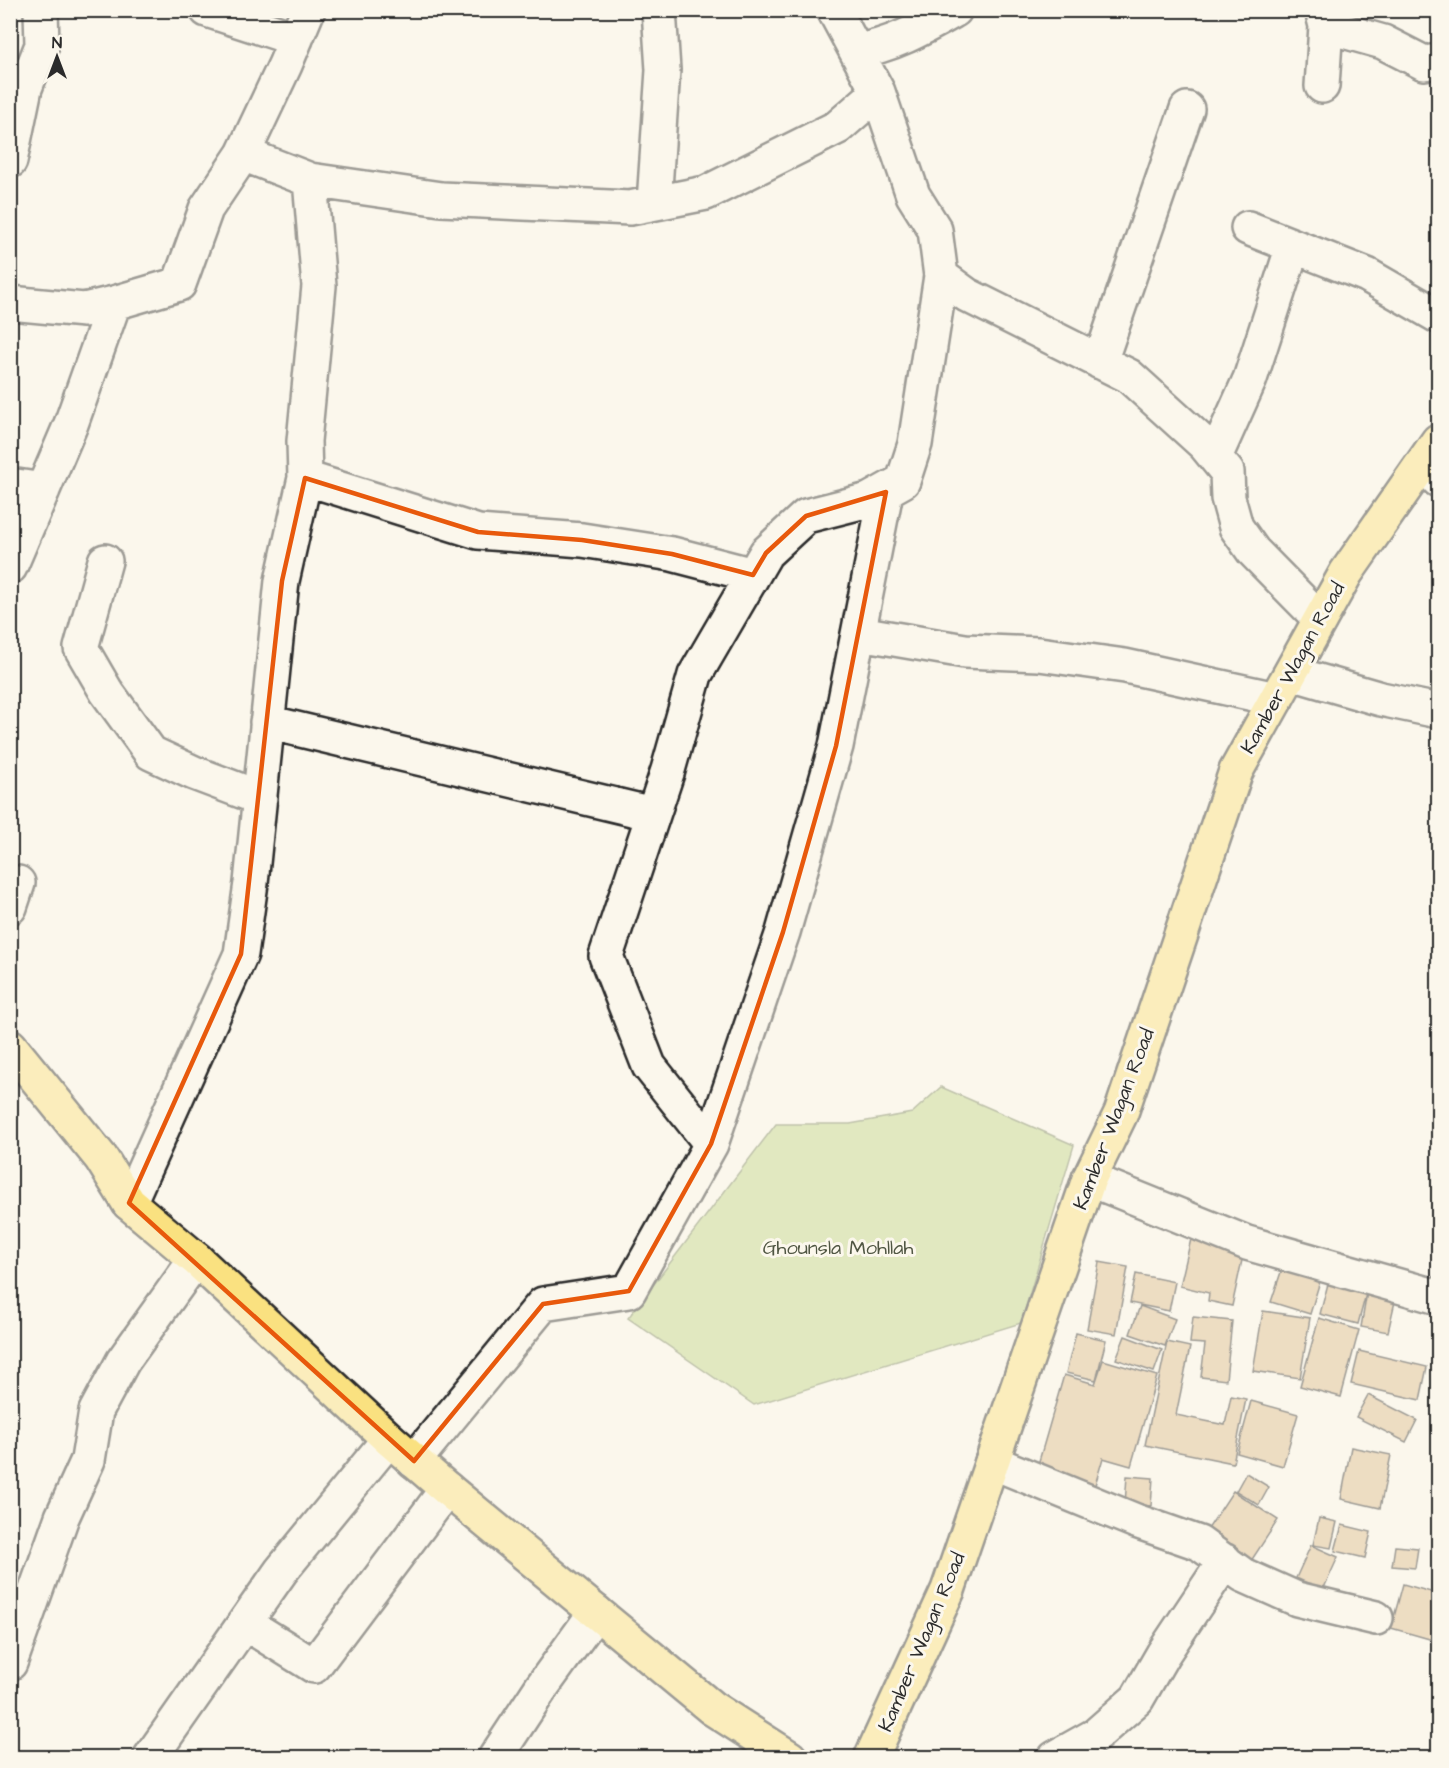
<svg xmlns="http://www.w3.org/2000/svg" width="1449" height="1768" viewBox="0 0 1449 1768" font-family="'Architects Daughter',sans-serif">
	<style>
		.green { fill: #c1d68b; stroke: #76805b; stroke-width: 1.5 }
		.building { fill: #dcbc8f; stroke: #2b2b2b; stroke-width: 1.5 }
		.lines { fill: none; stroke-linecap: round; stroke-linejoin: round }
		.minor-casing { stroke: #2b2b2b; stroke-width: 38 }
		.major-casing { stroke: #2b2b2b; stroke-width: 38 }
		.minor { stroke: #fbf7ec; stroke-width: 33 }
		.major { stroke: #fae180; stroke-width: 33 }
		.marked { fill: none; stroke: #e8590c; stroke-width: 4.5; stroke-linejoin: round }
		.labels { text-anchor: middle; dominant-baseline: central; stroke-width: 6; stroke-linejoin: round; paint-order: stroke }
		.street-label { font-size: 20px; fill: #2b2b2b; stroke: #fbf7ec }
		.park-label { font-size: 20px; fill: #505643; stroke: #fbf7ec }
	</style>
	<rect width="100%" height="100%" fill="#fbf7ec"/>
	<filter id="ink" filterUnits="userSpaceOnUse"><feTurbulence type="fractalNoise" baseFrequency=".0167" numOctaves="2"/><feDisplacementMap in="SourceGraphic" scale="12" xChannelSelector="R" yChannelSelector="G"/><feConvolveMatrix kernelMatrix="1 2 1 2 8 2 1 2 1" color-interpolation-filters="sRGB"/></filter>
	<g filter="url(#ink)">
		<path class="green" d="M941,1087L1074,1145L1021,1323L754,1405L628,1318L776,1124H850L912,1113Z"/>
		<path class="building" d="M1191,1239L1244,1251L1232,1306L1208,1301L1209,1293L1180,1286Z
			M1099,1262L1128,1267L1116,1334L1087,1329Z
			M1283,1266L1321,1278L1310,1314L1271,1302Z
			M1136,1274L1175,1282L1169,1311L1130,1303Z
			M1329,1280L1367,1290L1358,1324L1320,1314Z
			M1367,1292L1396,1297L1388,1332L1361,1327Z
			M1140,1306L1175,1319L1165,1346L1130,1334Z
			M1263,1311L1310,1318L1300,1378L1253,1371Z
			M1193,1317L1232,1321L1226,1380L1201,1377L1205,1344L1190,1343Z
			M1319,1318L1359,1330L1341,1397L1300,1386Z
			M1076,1333L1106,1340L1096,1380L1066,1373Z
			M1125,1336L1162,1350L1154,1372L1116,1359Z
			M1167,1342L1190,1347L1176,1415L1225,1425L1231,1396L1246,1399L1233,1463L1145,1445Z
			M1359,1351L1427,1367L1420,1400L1351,1384Z
			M1103,1360L1157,1376L1131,1466L1103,1458L1095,1485L1037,1468L1064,1375L1095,1384Z
			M1368,1395L1417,1420L1406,1442L1356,1417Z
			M1251,1401L1298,1414L1283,1466L1237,1453Z
			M1351,1447L1391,1455L1380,1508L1341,1499Z
			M1246,1473L1269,1487L1259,1505L1236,1491Z
			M1127,1476L1153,1478L1151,1506L1125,1504Z
			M1233,1491L1278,1520L1251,1561L1206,1532Z
			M1319,1518L1337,1522L1331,1548L1313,1545Z
			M1342,1525L1371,1532L1365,1558L1335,1551Z
			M1311,1545L1338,1557L1323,1590L1296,1578Z
			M1395,1546L1418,1548L1415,1568L1392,1566Z
			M1403,1584L1438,1594V1619L1433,1640L1391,1628Z"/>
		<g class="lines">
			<g class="minor-casing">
				<path id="minor" d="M207,10L296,39
					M1322,10L1326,26L1322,86
					M1326,26L1383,42L1424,63L1438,61
					M856,51C892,46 923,28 955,10
					M243,154L310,180L441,199L630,208L706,193L838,127L878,92
					M10,161L25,88L42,45L41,10
					M654,203L663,70L659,10
					M1248,228L1367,275L1438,316
					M941,276L967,295L1129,376L1205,445L1227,472L1228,498L1236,527L1253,551L1314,613L1319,621
					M10,303L84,310L114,303L179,284L206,209L243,154L285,65L308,10
					M1100,362L1187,109
					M1215,457L1250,379L1293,246
					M1424,464L1438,480
					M305,478L478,532L582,540L672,554L753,575
					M10,485L43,490
					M105,561L81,648L106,691L151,753L194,773L260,798
					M10,567L71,424L114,303
					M859,633L965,651L1039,654L1125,666L1276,699
					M1291,673L1381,699L1438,711
					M267,722L653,814
					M10,907L18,883
					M711,1144L649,1066L606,956L668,770L695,675L766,553L806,516L869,500L903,481L915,444L941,276L935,230L913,195L878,92L834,10
					M1089,1179L1247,1243L1438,1297
					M129,1203L241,954L251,883L282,581L305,478L304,441L319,286L310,180
					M414,1461L543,1304L629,1291L711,1144L783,932L836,746L886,492
					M992,1462L1136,1521L1199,1543L1243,1575L1297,1599L1376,1618
					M245,1623L314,1666L447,1489
					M10,1663L62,1517L88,1460L96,1411L123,1361L196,1259
					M150,1758L281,1571L389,1439
					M495,1758L541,1688L596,1612
					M1055,1758L1096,1735L1137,1699L1163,1654L1225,1561"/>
			</g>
			<g class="major-casing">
				<path id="major" d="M10,1046L101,1158L129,1203L196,1259L389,1439L447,1489L712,1708L790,1758
					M871,1758L948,1590L1089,1179L1121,1113L1236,771L1346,573L1438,441"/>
			</g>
			<use href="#minor" class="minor"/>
			<use href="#major" class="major"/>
		</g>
	</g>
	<path d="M0 0H1449V1768H0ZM305,478L478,532L582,540L672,554L753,575L766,553L806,516L886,492L836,746L783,932L711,1144L629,1291L543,1304L414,1461L129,1203L241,954L282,581Z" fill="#fbf7ec" fill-opacity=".55" fill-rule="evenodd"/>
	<path class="marked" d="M305,478L478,532L582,540L672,554L753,575L766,553L806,516L886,492L836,746L783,932L711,1144L629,1291L543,1304L414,1461L129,1203L241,954L282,581Z"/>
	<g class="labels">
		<g class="street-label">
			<text transform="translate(1293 668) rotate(-61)">Kamber Wagan Road</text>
			<text transform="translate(1114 1119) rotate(-69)">Kamber Wagan Road</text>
			<text transform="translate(922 1642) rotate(-67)">Kamber Wagan Road</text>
		</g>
		<g class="park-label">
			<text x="838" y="1248">Ghounsla Mohllah</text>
		</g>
	</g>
	<rect width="1449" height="1768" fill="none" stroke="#fbf7ec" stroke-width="36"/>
	<rect x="18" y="18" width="1413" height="1732" fill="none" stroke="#2b2b2b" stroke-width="2" filter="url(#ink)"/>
	<g transform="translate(57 57)" stroke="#fbf7ec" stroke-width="4.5" paint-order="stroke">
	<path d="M0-4.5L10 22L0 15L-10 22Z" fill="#2b2b2b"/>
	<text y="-9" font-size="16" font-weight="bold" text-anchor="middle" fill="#2b2b2b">N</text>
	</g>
</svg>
